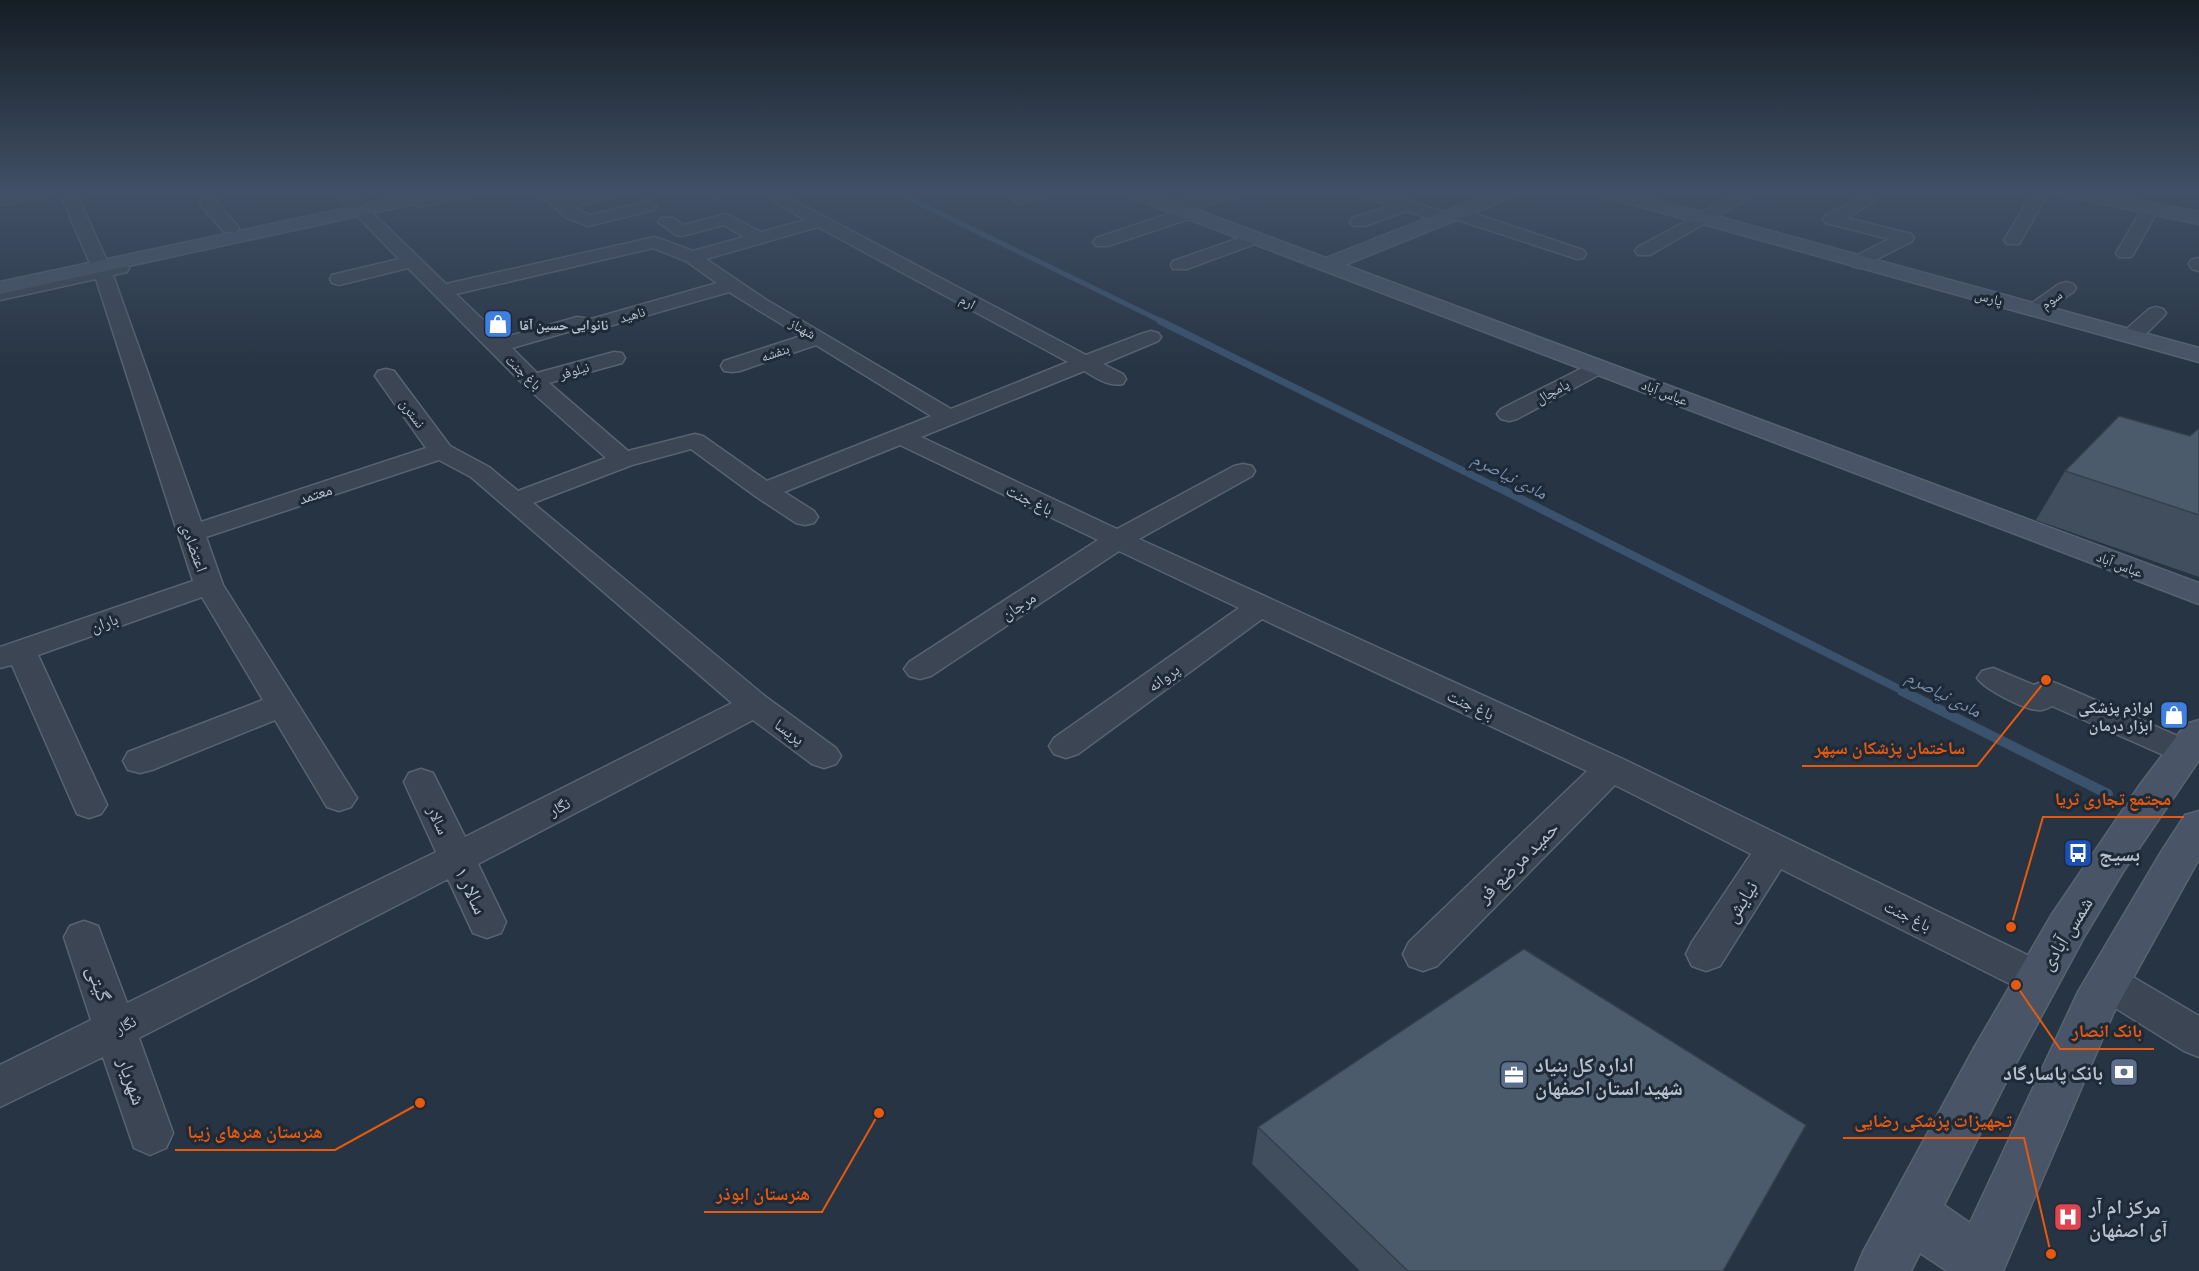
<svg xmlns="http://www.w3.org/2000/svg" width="2199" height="1271" viewBox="0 0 2199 1271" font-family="'Exo 2','Noto Naskh Arabic',sans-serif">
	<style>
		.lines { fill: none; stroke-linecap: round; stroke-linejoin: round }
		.stream-far3 { stroke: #3b526c; stroke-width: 5 }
		.stream-far2 { stroke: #3b526c; stroke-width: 7 }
		.stream-far1 { stroke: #3b526c; stroke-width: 8 }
		.stream { stroke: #3b526c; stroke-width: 10 }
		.street-casing { stroke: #596370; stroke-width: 3 }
		.secondary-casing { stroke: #596370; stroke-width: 3 }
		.street { fill: #3b4553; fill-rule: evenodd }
		.secondary { fill: #495566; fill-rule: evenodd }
		.wall { fill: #414e5d }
		.building { fill: #4c5b6c; stroke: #35404c; stroke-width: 1.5 }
		.labels { text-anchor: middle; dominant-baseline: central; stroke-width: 6; stroke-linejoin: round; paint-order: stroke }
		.far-street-label { font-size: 14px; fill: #b8c1cd; stroke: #1f2a38 }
		.far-poi-label { font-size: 14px; font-weight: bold; fill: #b8c1cd; stroke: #1f2a38; text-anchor: start }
		.street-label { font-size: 16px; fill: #b8c1cd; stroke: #1f2a38 }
		.poi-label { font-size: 16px; font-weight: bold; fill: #b8c1cd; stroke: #1f2a38; text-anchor: end }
		.water-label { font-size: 18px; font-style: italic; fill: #7792b0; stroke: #1f2a38 }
		.near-poi-label { font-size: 20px; font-weight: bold; fill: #b8c1cd; stroke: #1f2a38; text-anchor: start }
		.near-street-label { font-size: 20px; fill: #b8c1cd; stroke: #1f2a38 }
		.leader { fill: none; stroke: #e8590c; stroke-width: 2 }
		.callout-dot { fill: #e8590c; stroke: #1f2a38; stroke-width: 2 }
		.callout-label { font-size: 18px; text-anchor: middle; font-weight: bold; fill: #e8590c; stroke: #1f2a38; stroke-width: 6; stroke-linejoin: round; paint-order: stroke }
	</style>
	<rect width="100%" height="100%" fill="#263443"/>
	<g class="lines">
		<path class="stream-far3" d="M894,191L1163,322"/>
		<path class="stream-far2" d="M1160,321L1496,487"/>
		<path class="stream-far1" d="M1493,485L1905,692"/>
		<path class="stream" d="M1902,691L2108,794"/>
		<g class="street-casing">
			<path id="street" d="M24,191H56L48,196L0,205V195Z
				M59,191H75L109,265L120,262L127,264L129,268L127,272L113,275L201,522L426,448L375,376L378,371L386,369L394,371L450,446L489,467L518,491L606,458L525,386L408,268L339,285L332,283L330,279L332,275L399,259L333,191H350L446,284L655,237L693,251L744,237L724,225L682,236L676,235L658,222L661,218H673L684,225L726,214L761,232L805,220L762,194L764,191H776L1086,355L1144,333L1151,331L1158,333L1161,337L1158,341L1103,364L1123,374L1126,379L1123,384C1108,387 1097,378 1084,371L921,437L1117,529L1234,466L1243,464L1252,466L1255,471L1252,476L1139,539L1623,759L2050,966L2056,978L2050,990L2036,995L2022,990L1781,869L1720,966L1706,971L1692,966L1686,954L1692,942L1751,854L1615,785L1437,966L1423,971L1409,966L1403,954L1409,942L1587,771L1262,619L1078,754L1066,758L1054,754L1049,746L1054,738L1239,608L1119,551L931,676L920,679L909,676L904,669L909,662L1098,540L900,445L784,492L814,511L818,517L814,523L805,525L796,523L755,496L691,449L632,465L533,503L766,697L836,748L841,756L836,764L824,768L812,764L753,720L478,864L506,922L501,933L487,938L473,933L448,879L139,1038L173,1133L166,1148L150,1155L134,1148L103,1057L0,1107V1065L91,1020L64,937L70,926L84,921L98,926L127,1003L436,852L404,782L409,773L421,769L433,773L465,837L732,703L471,477L439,460L206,537L223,585L357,798L351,807L339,811L327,807L275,720L152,770L140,773L128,770L123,761L128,752L263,700L202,597L38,655L107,805L101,814L89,818L77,814L12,665L0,668V647L193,581L96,279L0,300V288L92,268ZM818,227L1068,362L951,409L765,299L706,259ZM653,248L686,261L717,283L591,319L577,317L502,338L456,294ZM729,292L801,336L724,361L721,366L724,371L732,372L740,371L816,345L931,416L767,481L703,436L695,434L628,451L549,383L622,363L625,358L622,353L614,352L537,373L512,348L578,329L592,331L599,329Z
				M449,191H478L476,194L419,207L411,202L413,198Z
				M535,191H553L564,199L600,191H627L625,194L574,207L590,215L648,201L656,206L654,210L588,226L567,218Z
				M708,191H724L725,192L717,197L711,195Z
				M1032,191H1058L1056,194L1019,204L1011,199L1013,196Z
				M1221,191H1246L1244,194L1193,209L1197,213L1195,217L1108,246H1096L1093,242L1096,238L1174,212L1169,208L1171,204Z
				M1364,191H1376L1447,213L1449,209H1461L1583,250L1586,254L1583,258L1577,259L1452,218L1450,222L1444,223L1406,211L1365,226H1353L1350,222L1353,218L1390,206L1364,197L1362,194Z
				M1467,191C1479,190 1495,188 1504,197L1496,202L1469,194Z
				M1742,191H1761L1650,255H1638L1635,251L1638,247Z
				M2034,191H2050L2019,244H2007L2004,240Z
				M1867,194L1873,196L1875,199L1873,202L1847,218L1911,234L1914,238L1911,242L1859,268L1852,266L1850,262L1852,258L1889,239L1826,223L1823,219L1826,215Z
				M208,198L214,199L236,224L239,228L236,232H224L202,207L200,203L202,199Z
				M2151,203L2159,208L2134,253L2131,257H2119L2116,253L2145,204Z
				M1254,233L1260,234L1263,238L1260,242L1187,269H1173L1171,265L1173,261Z
				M2198,258L2199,259V271L2192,269L2189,264L2191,260Z
				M2066,282L2073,284L2076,288L2073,292L2042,314H2028L2025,310L2028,306L2059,284Z
				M2156,307L2163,309L2166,313L2163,317C2151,328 2140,345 2123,340L2120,336L2123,332L2149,309Z
				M1596,361L1604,362L1607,367L1604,372L1517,419L1509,421L1501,419L1497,414L1501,409Z
				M1993,668L2034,685L2047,680L2058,684L2196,744L2199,755L2196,760L2184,764L2052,706C2048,708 2043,711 2038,710C2025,710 1984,689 1977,678L1982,671Z
				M2107,965L2121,970L2199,1016V1057L2184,1051L2093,994L2087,982L2093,970Z"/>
		</g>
		<g class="secondary-casing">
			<path id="secondary" d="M427,191H459L456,195L450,196L0,294V282Z
				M1122,191H1146L1326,258L1497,191H1521L1518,195L1345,265L2199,583V604L1125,195Z
				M1596,191H1624L2199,348V362L1599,195Z
				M2056,191H2090L2199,212V224L2065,196L2059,195Z
				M2199,720V760L2123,872L2083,939L2008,1078L1944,1205L1970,1223L2078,992L2161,852L2185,815L2199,811V859L2113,1014L2003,1271H1947L1920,1253L1911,1271H1855L1863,1252L1974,1048L2052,914L2139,786L2186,724Z"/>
		</g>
		<use href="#street" class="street"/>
		<use href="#secondary" class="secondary"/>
	</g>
	<path class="wall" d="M2199,428V577L2036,520L2065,471L2190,436Z
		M1258,1127L1723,1271H1360L1252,1164Z"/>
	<path class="building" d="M2119,416L2190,436L2199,428V515L2065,471Z
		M1524,949L1806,1125L1723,1271H1408L1258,1127Z"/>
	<linearGradient id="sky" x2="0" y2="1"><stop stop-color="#151d25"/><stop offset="0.52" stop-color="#415066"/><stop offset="1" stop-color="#415066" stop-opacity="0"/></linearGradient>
	<rect width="2199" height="369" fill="url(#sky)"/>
	<defs>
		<g id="shop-square" transform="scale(1.5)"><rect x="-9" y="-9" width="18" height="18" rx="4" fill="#3f7fe0" stroke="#1f2a38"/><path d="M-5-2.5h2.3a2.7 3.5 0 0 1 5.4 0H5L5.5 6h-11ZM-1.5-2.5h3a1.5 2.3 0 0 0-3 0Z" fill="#fff"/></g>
		<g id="bus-square" transform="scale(1.5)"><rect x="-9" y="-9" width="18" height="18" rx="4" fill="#1a4fb4" stroke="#1f2a38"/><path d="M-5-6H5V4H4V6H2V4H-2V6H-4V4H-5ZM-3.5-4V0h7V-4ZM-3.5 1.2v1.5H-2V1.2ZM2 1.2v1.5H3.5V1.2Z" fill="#fff"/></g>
		<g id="bank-square" transform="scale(1.5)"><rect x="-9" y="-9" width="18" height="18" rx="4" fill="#5c6f8a" stroke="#1f2a38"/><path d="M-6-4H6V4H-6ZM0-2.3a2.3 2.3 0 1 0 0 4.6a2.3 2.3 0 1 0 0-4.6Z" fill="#fff"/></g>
		<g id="office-square" transform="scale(1.5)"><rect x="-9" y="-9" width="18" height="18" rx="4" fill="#5c6f8a" stroke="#1f2a38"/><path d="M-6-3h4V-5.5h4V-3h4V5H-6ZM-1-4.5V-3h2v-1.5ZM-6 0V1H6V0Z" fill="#fff"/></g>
		<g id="hospital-square" transform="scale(1.5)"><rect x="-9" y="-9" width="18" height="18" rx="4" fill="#e0444e" stroke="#1f2a38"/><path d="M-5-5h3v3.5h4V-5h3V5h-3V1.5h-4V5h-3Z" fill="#fff"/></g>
	</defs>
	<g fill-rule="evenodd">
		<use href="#shop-square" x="498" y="324"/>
		<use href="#shop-square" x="2174" y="715"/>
		<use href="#bus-square" x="2078" y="853"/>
		<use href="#bank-square" x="2124" y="1072"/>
		<use href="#office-square" x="1514" y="1075"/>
		<use href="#hospital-square" x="2068" y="1217"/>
	</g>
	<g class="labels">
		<g class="far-street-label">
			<text transform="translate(1989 297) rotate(15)">پارس</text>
			<text transform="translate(2051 299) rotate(-36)">سوم</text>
			<text transform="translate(968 301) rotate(28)">ارم</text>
			<text transform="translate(632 314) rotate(-16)">ناهید</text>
			<text transform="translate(803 328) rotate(29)">شهناز</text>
			<text transform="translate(775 352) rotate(-19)">بنفشه</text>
			<text transform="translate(574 370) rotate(-16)">نیلوفر</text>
			<text transform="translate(524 372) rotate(44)">باغ جنت</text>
			<text transform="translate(1552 391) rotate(-29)">پامچال</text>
			<text transform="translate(1665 392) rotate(21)">عباس آباد</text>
			<text transform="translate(413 413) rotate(54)">نسترن</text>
			<text transform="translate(2120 564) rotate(21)">عباس آباد</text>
		</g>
		<g class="far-poi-label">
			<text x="519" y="324">نانوایی حسین آقا</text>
		</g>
		<g class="street-label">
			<text transform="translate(315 493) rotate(-18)">معتمد</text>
			<text transform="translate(1030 499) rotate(26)">باغ جنت</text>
			<text transform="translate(195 547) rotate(70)">اعتضادی</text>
			<text transform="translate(1018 605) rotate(-33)">مرجان</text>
			<text transform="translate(104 622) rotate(-19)">باران</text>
			<text transform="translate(1163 677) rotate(-36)">پروانه</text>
			<text transform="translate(1471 704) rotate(25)">باغ جنت</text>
			<text transform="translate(790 731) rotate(36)">پریسا</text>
			<text transform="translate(559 806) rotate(-27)">نگار</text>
			<text transform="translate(439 820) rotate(65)">سالار</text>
			<text transform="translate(1908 915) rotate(26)">باغ جنت</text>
			<text transform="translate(125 1024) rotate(-27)">نگار</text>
		</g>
		<g class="poi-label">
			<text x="2153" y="706">لوازم پزشکی<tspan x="2153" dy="18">ابزار درمان</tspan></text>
		</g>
		<g class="water-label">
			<text transform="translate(1510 475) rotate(27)">مادی نیاصرم</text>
			<text transform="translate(1944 693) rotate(27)">مادی نیاصرم</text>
		</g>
		<g class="near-poi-label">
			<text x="2099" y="853">بسیج</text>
			<text x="1535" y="1064">اداره کل بنیاد<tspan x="1535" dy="23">شهید استان اصفهان</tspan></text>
			<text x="2103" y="1072" text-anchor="end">بانک پاسارگاد</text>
			<text x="2089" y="1206">مرکز ام آر<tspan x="2089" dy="23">آی اصفهان</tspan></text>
		</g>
		<g class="near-street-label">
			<text transform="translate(1517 861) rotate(-45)">حمید مرضع فر</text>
			<text transform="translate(472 890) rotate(64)">سالار ۱</text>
			<text transform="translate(1740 901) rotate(-58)">نیایش</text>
			<text transform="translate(2065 933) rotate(-58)">شمس آبادی</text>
			<text transform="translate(100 983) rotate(71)">گیتی</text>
			<text transform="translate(133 1081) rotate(71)">شهریار</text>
		</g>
	</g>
	<path class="leader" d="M2046 680L1977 766H1802M2011 927L2043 817H2184M2016 985L2060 1049H2154M2051 1254L2024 1138H1843M420 1103L335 1150H175M879 1113L822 1212H704"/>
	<g class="callout-dot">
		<circle cx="2046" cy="680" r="6"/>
		<circle cx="2011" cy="927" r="6"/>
		<circle cx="2016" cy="985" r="6"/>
		<circle cx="2051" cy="1254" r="6"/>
		<circle cx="420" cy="1103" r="6"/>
		<circle cx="879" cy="1113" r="6"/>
	</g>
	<g class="callout-label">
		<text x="1890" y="754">ساختمان پزشکان سپهر</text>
		<text x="2113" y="805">مجتمع تجاری ثریا</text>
		<text x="2107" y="1037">بانک انصار</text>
		<text x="1933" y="1127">تجهیزات پزشکی رضایی</text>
		<text x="255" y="1138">هنرستان هنرهای زیبا</text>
		<text x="763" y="1200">هنرستان ابوذر</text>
	</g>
</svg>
